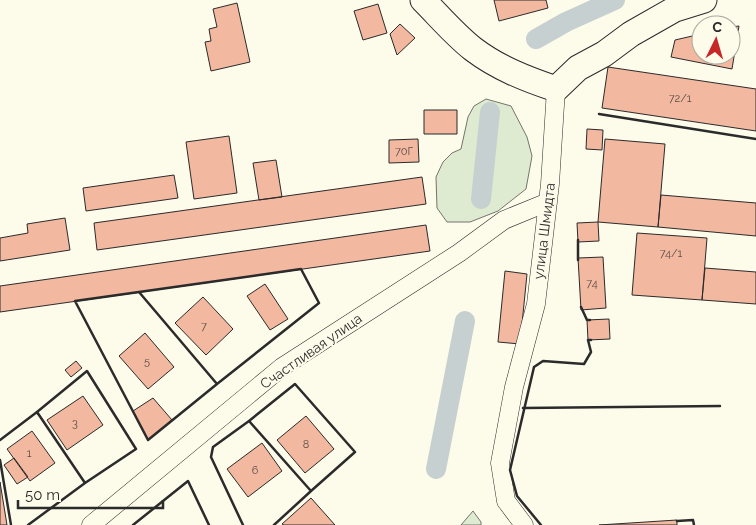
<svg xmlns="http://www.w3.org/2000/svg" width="756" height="525" viewBox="0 0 756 525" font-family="Raleway,sans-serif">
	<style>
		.green { fill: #deebd1; stroke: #74746e }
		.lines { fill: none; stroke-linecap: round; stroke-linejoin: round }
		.canal { stroke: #c7d0d0; stroke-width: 20 }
		.building { fill: #f2b8a0; stroke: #2b2b2b }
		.street-casing { stroke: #2b2b2b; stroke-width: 19 }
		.secondary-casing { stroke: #2b2b2b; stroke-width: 27 }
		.street { stroke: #fdfbea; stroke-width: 18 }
		.secondary { stroke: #fdfbea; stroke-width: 25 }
		.wall { stroke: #2b2b2b; stroke-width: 2.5 }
		.labels { text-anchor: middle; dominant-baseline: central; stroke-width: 4; stroke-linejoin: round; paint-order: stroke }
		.number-label { font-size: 11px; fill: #5d4e48 }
		.street-label { font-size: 14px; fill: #2b2b2b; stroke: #fdfbea }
	</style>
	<rect width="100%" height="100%" fill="#fdfbea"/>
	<path class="green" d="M486,99L511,106L527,137L532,156L526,189L498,211L470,222H447L437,208L436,177L443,162L452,153L461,149L468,117L474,106Z
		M473,511L481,522V525H461Z"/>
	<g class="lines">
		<path class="canal" d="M536,39L566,22L615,0
			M481,199L490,112
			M436,469L465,321"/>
	</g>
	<path class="building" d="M494,0H546L548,8L499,21Z
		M237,3L250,62L211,71L205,42L211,41L209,29L217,27L213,9Z
		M378,4L387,33L363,40L354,11Z
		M400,24L415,38L397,55L390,34Z
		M739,26L732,69L671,57L675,40L701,34V55H731V27Z
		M608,67L756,89V131L602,108Z
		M424,110H457V134H424Z
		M587,129L603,130L602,150L586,149Z
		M229,136L237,193L194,199L186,142Z
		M418,139L419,162L389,163V140Z
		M605,139L665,144L658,227L598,222Z
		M276,160L282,197L259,200L253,163Z
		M174,175L178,198L86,211L83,188Z
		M422,177L426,204L97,250L94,223Z
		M661,195L756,203V236L658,227Z
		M65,218L70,250L0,261V238L28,233L27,224Z
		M598,222L599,241L578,242L577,223Z
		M426,225L430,251L0,312V286Z
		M637,233L707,238L702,300L632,295Z
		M603,257L606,308L581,310L578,258Z
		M705,268L756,272V304L702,300Z
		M505,271L527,274L520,344L498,342Z
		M265,284L288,319L270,330L247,296Z
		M203,297L233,329L206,355L175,323Z
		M609,319L610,339L588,340L587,320Z
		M145,333L174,367L148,389L119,356Z
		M76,361L82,368L71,377L65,370Z
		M83,396L103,425L67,450L47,420Z
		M153,398L172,420L148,440L133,411Z
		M306,416L334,449L305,473L277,440Z
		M32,431L55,463L30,481L7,449Z
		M262,443L282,471L248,497L227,469Z
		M14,458L28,477L17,484L4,465Z
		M0,482L7,525H0Z
		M311,498L335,525H284L282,524Z
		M677,520V525H599Z"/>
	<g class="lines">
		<g class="street-casing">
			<path id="street" d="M91,525L282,367L459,253L504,220L548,202
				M524,525L506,501L500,463L514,387L536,304L550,184L556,89"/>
		</g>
		<g class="secondary-casing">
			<path id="secondary" d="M423,0C439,16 455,35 473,49C498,68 526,79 556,89L578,68L604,54L631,34L675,9L704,0"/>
		</g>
		<use href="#street" class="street"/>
		<use href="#secondary" class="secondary"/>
		<path class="wall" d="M599,114L756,139
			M578,240V260
			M301,269L319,303L217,384L139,292Z
			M139,292L217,384L148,440L75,301Z
			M581,307L587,320H590
			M87,371L136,449L85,483L37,412Z
			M295,384L355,452L311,491L249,421Z
			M523,408L720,406
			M0,440L37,412L38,414
			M0,460L11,525
			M677,521L693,520L694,525
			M28,525L85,483V482
			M133,525L188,481L209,525
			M243,525L211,457L213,447L249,421L250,422
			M274,525L311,491
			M541,525L517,496L510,470L534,367L543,361L584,364L591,352L588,340H591"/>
	</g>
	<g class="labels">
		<g class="number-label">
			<text x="680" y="98">72/1</text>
			<text x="404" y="151">70Г</text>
			<text x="671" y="253">74/1</text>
			<text x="592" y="283">74</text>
			<text x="204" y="326">7</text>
			<text x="147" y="361">5</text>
			<text x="75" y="423">3</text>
			<text x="306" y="444">8</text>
			<text x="29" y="453">1</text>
			<text x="255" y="470">6</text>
		</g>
		<g class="street-label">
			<text transform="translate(544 231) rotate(-83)">улица Шмидта</text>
			<text transform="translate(311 351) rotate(-35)">Счастливая улица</text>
		</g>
	</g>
	<g transform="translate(716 40) rotate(5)"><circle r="24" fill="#fdfbea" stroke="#a9a89e"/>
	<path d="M0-4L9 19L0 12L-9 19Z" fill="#c62828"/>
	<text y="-8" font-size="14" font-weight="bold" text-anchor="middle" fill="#2b2b2b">С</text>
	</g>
	<path d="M18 500v8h145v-8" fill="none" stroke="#2b2b2b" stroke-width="2.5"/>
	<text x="25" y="500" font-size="15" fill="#2b2b2b" stroke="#fdfbea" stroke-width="4" paint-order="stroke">50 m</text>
</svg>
